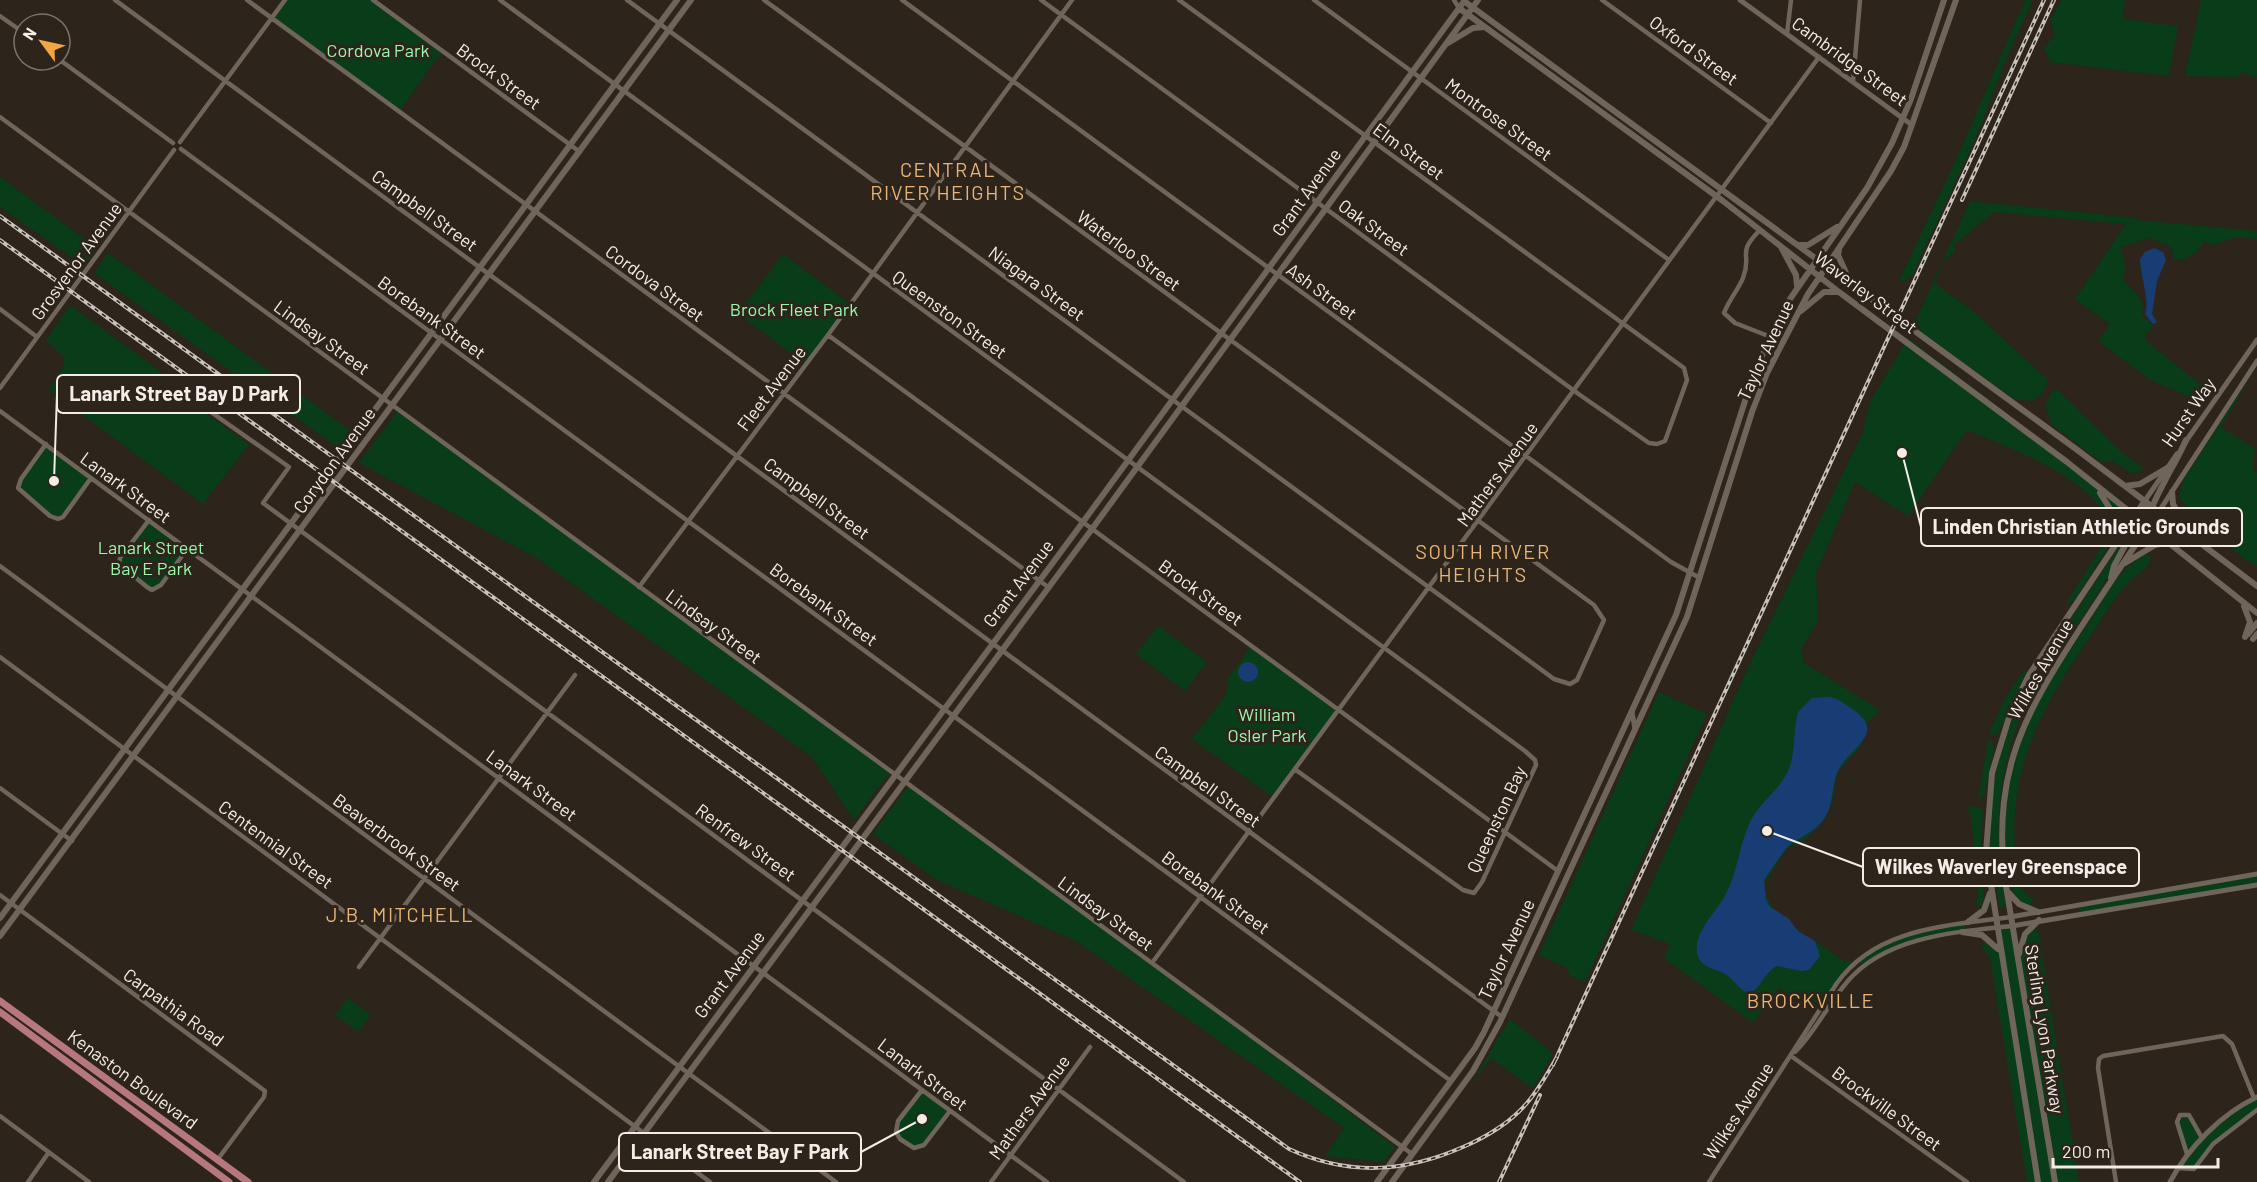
<svg xmlns="http://www.w3.org/2000/svg" width="2257" height="1182" viewBox="0 0 2257 1182" font-family="Barlow,sans-serif">
	<style>
		.green { fill: #093c18 }
		.water { fill: #173d74 }
		.lines { fill: none; stroke-linecap: round; stroke-linejoin: round }
		.minor { stroke: #70655b; stroke-width: 4.5 }
		.tertiary { stroke: #70655b; stroke-width: 5 }
		.secondary { stroke: #70655b; stroke-width: 6 }
		.primary { stroke: #b6787e; stroke-width: 7 }
		.rail-casing { stroke: #cac3bd; stroke-width: 4 }
		.rail { stroke: #2d241c; stroke-width: 1.5; stroke-dasharray: 4.5; stroke-linecap: butt }
		.labels { text-anchor: middle; dominant-baseline: central; stroke-width: 6; stroke-linejoin: round; paint-order: stroke }
		.park-label { font-size: 18px; fill: #9cf6ac; stroke: #2d241c }
		.street-label { font-size: 18px; fill: #f3ece7; stroke: #2d241c }
		.neighbourhood-label { font-size: 20px; letter-spacing: 1.5px; fill: #e9b476; stroke: #2d241c }
		.leader { fill: none; stroke: #f3ece7; stroke-width: 2 }
		.callout-dot { fill: #f3ece7; stroke: #2d241c; stroke-width: 2 }
		.callout { fill: #2d241c; stroke: #f3ece7; stroke-width: 2 }
		.callout-label { font-size: 20px; text-anchor: middle; font-weight: bold; fill: #f3ece7 }
	</style>
	<rect width="100%" height="100%" fill="#2d241c"/>
	<path class="green" d="M285,0H373L442,51L399,112L272,18Z
		M2025,0H2033L2007,57L1978,133L1912,276L1898,283L1959,153Z
		M2061,0H2125L2123,19L2178,26L2169,76L2050,62L2044,48L2054,36L2051,19Z
		M2201,0H2257V78L2242,72L2238,77L2185,76Z
		M0,177L97,248L84,266L0,207Z
		M1970,201L2138,218V220L2257,231V239L2235,237L2213,245L2204,242C2198,252 2186,262 2174,259L2171,247L2150,238L2121,247L2126,268L2123,280C2134,291 2146,298 2142,314L2153,327L2145,335L2146,341L2201,385L2192,398L2152,381L2098,341L2110,324L2075,299L2126,224L1994,212L1953,246L1956,251L1944,260L1935,283L1975,313L2048,380L2043,393L2032,401L2014,399L1921,332L1916,320Z
		M108,253L352,432L340,449L94,273Z
		M783,254L850,304L806,364L738,314Z
		M70,305L201,401L198,408L249,444L203,504L49,390L64,366V358L46,340Z
		M1908,338L2108,491L2120,508V528L2074,601L2065,605L2100,549L2105,530L2114,526C2084,473 2020,453 1967,430L1908,516L1855,482L1816,573L1818,621L1801,649L1804,663L1880,710L1865,725L1862,745L1837,773L1833,801L1823,822L1804,841L1786,849L1764,884C1767,916 1798,924 1817,947L1815,941L1844,961L1855,962L1826,1000L1820,995L1810,1010L1779,988L1753,1023L1664,958L1670,944L1631,930L1748,668L1863,432L1870,402Z
		M2257,367L2221,427L2255,449L2253,472H2257V567L2204,530L2179,497L2183,480Z
		M2057,389L2120,451L2145,469L2132,474L2113,461H2100L2052,425L2045,406L2052,392Z
		M398,410L890,772L854,820L812,757L537,558L359,463Z
		M46,444L91,478L63,517L50,516L20,492L18,483Z
		M149,520L187,549L161,585L152,590L119,564L120,558Z
		M2134,524L2140,528L2057,656L2051,661H2043Z
		M2143,556H2151C2150,569 2137,574 2128,583C2112,600 2099,623 2086,643C2039,711 2009,770 2015,855C2016,871 2016,891 2033,898L2031,906C2011,901 2010,883 2007,866C1999,808 2014,746 2041,695C2055,669 2073,646 2089,622C2104,598 2117,571 2143,556Z
		M1158,626L1207,662L1185,691L1136,654Z
		M1251,646L1340,711L1274,798L1192,739L1226,695L1228,679Z
		M2025,669V675L1999,732L1995,735L1989,734L2004,700Z
		M2035,673L2038,674L2037,683C2009,732 1996,791 1999,847C1999,868 2005,887 2005,907L2000,908C1996,887 1990,865 1989,844C1988,782 2005,726 2035,673Z
		M1659,692L1707,714L1585,982L1570,976L1567,968L1539,955Z
		M1988,740L1992,742L1994,748L1984,796L1978,800Z
		M909,785L1152,963L1395,1147L1384,1162L1325,1156L1344,1128L1076,941L937,880L873,834Z
		M1969,806L1980,807L1983,811L1980,862L1984,894L1981,907L1975,902L1978,897V888L1970,811L1967,809Z
		M2257,874V885L2080,914L2078,903Z
		M1968,922L1962,932L1898,947L1863,967L1859,959L1888,940Z
		M2033,924L2039,935L2079,1182H2027L1990,958L1981,946L1989,939L1999,951L1997,927L2012,926L2017,956Z
		M348,998L371,1015L358,1032L335,1015Z
		M1510,1019L1553,1053L1533,1089L1491,1058L1469,1087Z
		M922,1090L950,1111L924,1145L914,1148L900,1139L896,1124Z
		M2257,1097V1110L2213,1144L2194,1169L2178,1168L2187,1154L2177,1122L2189,1115L2201,1138Z"/>
	<path class="water" d="M2154,248L2163,252L2166,260L2157,281L2152,314L2157,322L2153,324L2145,314C2150,301 2140,274 2140,259L2145,252Z
		M1238 672a10 10 0 1 1 20 0a10 10 0 1 1-20 0Z
		M1827,697C1838,697 1846,705 1855,711C1887,734 1847,750 1838,771C1831,786 1834,805 1824,819C1815,832 1803,835 1791,844C1787,846 1766,876 1764,881L1766,899L1770,907L1788,918L1798,931L1815,941L1820,956L1809,970L1802,971L1777,966C1762,974 1760,992 1748,993C1739,990 1735,981 1728,976C1717,968 1699,969 1697,952C1694,932 1716,912 1725,896C1738,872 1739,845 1750,822C1760,801 1782,789 1790,766C1796,747 1793,728 1798,712L1812,698Z"/>
	<g class="lines">
		<path class="minor" d="M115,0L1502,1017
			M247,0L1048,587
			M373,0L580,152
			M500,0L1525,751L1535,760L1536,765L1482,882L1474,893L1463,890L1296,770
			M627,0L1554,679L1570,684L1577,680L1604,620L1594,605L764,0
			M902,0L1671,562L1700,578
			M1041,0L1580,395L1649,443L1657,444L1665,441L1687,380L1684,368L1179,0
			M1314,0L1669,260
			M1454,0L1459,8
			M1602,0L1771,123
			M0,16L24,33
			M1787,34L1791,0
			M60,60L173,143
			M1853,82L1860,0
			M0,117L1412,1154
			M180,142L285,0
			M181,149L1451,1081
			M1760,230C1735,255 1753,253 1743,278C1738,290 1729,300 1724,313L1735,323L1771,337
			M0,309L37,337
			M828,335L1558,871
			M0,388L174,150
			M201,405L289,467L263,503L1184,1182
			M0,411L1047,1182
			M46,444L21,479L18,488L50,516L58,519L63,517L91,478
			M149,520L120,558L119,564L147,587L152,590L161,585L187,549
			M0,566L836,1182
			M639,587L828,335L1072,0
			M0,657L710,1182
			M0,788L72,841
			M0,895L265,1091L264,1097L218,1159
			M1152,963L1819,57
			M359,967L575,675
			M1795,1052C1816,1031 1828,1004 1847,982C1886,936 1956,932 2012,926
			M1791,1056L1967,1182
			M922,1090L898,1121L896,1132L900,1139L914,1148L924,1145L950,1111
			M0,1116L89,1182
			M2187,1154L2177,1122L2180,1115H2189L2202,1138
			M2177,1168L2194,1169L2213,1144L2257,1110
			M28,1182L49,1152
			M991,1182L1090,1047
			M1709,1182L1837,983C1877,927 1948,926 2010,917
			M2116,1182L2098,1068L2099,1059L2103,1056L2223,1036L2232,1044L2254,1098"/>
		<path class="tertiary" d="M1740,0L1912,125
			M2184,444L2257,340
			M2144,502L2177,454
			M2158,513L2257,361
			M1632,712L1635,729
			M2010,917L2257,874
			M2012,926L2257,885
			M2170,1182C2188,1148 2221,1114 2257,1097"/>
		<path class="secondary" d="M1464,1L2076,449L2257,586
			M1459,8L1723,201L1839,292L2067,462L2257,613
			M1448,43L1473,28L1485,27
			M1799,245H1808L1837,227
			M1781,247L1796,275L1797,286
			M1839,249L1838,255L1851,284
			M1801,311L1824,292H1838
			M2125,486L2140,484L2167,468
			M2172,492L2173,504L2190,535
			M2100,493L2119,523L2123,534
			M2147,527C2147,507 2177,462 2186,440
			M2125,563L2155,545L2168,542
			M2111,578L2114,566L2143,512L2144,502
			M2244,606L2250,622L2245,637
			M2248,634L2257,623
			M2253,639L2257,634
			M2008,892L2019,904L2038,912
			M0,918L677,0
			M1968,922L1984,910L1990,893
			M1962,932L1982,935L1998,949
			M0,936L691,0
			M2019,954L2025,934L2039,920
			M594,1182L1083,522L1465,0
			M608,1182L1092,529L1478,0
			M1377,1182L1475,1048L1484,1032L1676,615L1755,370L1790,299L1867,188L1892,143L1911,99L1944,0
			M1392,1182L1473,1071L1500,1022L1687,617L1752,412L1767,373L1808,294L1891,171L1904,147L1956,0
			M2038,1182L1986,853L1992,773L2011,711L2029,675L2144,502
			M2055,1182L2004,874C1994,766 2025,714 2081,627C2106,589 2131,550 2158,513"/>
		<path class="primary" d="M0,1001L248,1182
			M0,1012L229,1182"/>
		<g class="rail-casing">
			<path id="rail" d="M1962,200L2054,0
				M0,216L1289,1149C1348,1176 1404,1173 1463,1147C1486,1137 1510,1123 1527,1103C1539,1089 1548,1073 1557,1057
				M0,240L1300,1182
				M1553,1065L2044,0
				M1499,1182L1540,1095"/>
		</g>
		<use href="#rail" class="rail"/>
	</g>
	<g class="labels">
		<g class="park-label">
			<text x="378" y="50">Cordova Park</text>
			<text x="794" y="309">Brock Fleet Park</text>
			<text x="151" y="547">Lanark Street<tspan x="151" dy="21">Bay E Park</tspan></text>
			<text x="1267" y="714">William<tspan x="1267" dy="21">Osler Park</tspan></text>
		</g>
		<g class="street-label">
			<text transform="translate(1694 50) rotate(36)">Oxford Street</text>
			<text transform="translate(1850 61) rotate(36)">Cambridge Street</text>
			<text transform="translate(499 76) rotate(36)">Brock Street</text>
			<text transform="translate(1499 119) rotate(36)">Montrose Street</text>
			<text transform="translate(1409 151) rotate(36)">Elm Street</text>
			<text transform="translate(1306 192) rotate(-54)">Grant Avenue</text>
			<text transform="translate(425 210) rotate(36)">Campbell Street</text>
			<text transform="translate(1374 227) rotate(36)">Oak Street</text>
			<text transform="translate(1129 250) rotate(36)">Waterloo Street</text>
			<text transform="translate(76 261) rotate(-54)">Grosvenor Avenue</text>
			<text transform="translate(655 283) rotate(36)">Cordova Street</text>
			<text transform="translate(1037 283) rotate(36)">Niagara Street</text>
			<text transform="translate(1322 291) rotate(36)">Ash Street</text>
			<text transform="translate(1866 292) rotate(37)">Waverley Street</text>
			<text transform="translate(950 314) rotate(36)">Queenston Street</text>
			<text transform="translate(432 317) rotate(36)">Borebank Street</text>
			<text transform="translate(322 337) rotate(36)">Lindsay Street</text>
			<text transform="translate(1765 350) rotate(-65)">Taylor Avenue</text>
			<text transform="translate(771 388) rotate(-53)">Fleet Avenue</text>
			<text transform="translate(2188 412) rotate(-55)">Hurst Way</text>
			<text transform="translate(334 460) rotate(-54)">Corydon Avenue</text>
			<text transform="translate(1497 474) rotate(-54)">Mathers Avenue</text>
			<text transform="translate(126 487) rotate(36)">Lanark Street</text>
			<text transform="translate(817 498) rotate(36)">Campbell Street</text>
			<text transform="translate(1018 583) rotate(-53)">Grant Avenue</text>
			<text transform="translate(1201 592) rotate(36)">Brock Street</text>
			<text transform="translate(824 604) rotate(36)">Borebank Street</text>
			<text transform="translate(714 626) rotate(36)">Lindsay Street</text>
			<text transform="translate(2040 669) rotate(-60)">Wilkes Avenue</text>
			<text transform="translate(532 785) rotate(36)">Lanark Street</text>
			<text transform="translate(1208 786) rotate(36)">Campbell Street</text>
			<text transform="translate(1496 819) rotate(-65)">Queenston Bay</text>
			<text transform="translate(397 842) rotate(36)">Beaverbrook Street</text>
			<text transform="translate(746 842) rotate(36)">Renfrew Street</text>
			<text transform="translate(276 844) rotate(36)">Centennial Street</text>
			<text transform="translate(1216 892) rotate(36)">Borebank Street</text>
			<text transform="translate(1106 913) rotate(36)">Lindsay Street</text>
			<text transform="translate(1506 949) rotate(-65)">Taylor Avenue</text>
			<text transform="translate(729 974) rotate(-53)">Grant Avenue</text>
			<text transform="translate(174 1007) rotate(36)">Carpathia Road</text>
			<text transform="translate(2045 1029) rotate(81)">Sterling Lyon Parkway</text>
			<text transform="translate(923 1074) rotate(37)">Lanark Street</text>
			<text transform="translate(133 1079) rotate(36)">Kenaston Boulevard</text>
			<text transform="translate(1029 1107) rotate(-54)">Mathers Avenue</text>
			<text transform="translate(1887 1108) rotate(36)">Brockville Street</text>
			<text transform="translate(1738 1111) rotate(-57)">Wilkes Avenue</text>
		</g>
		<g class="neighbourhood-label">
			<text x="948" y="169">CENTRAL<tspan x="948" dy="23">RIVER HEIGHTS</tspan></text>
			<text x="1483" y="551">SOUTH RIVER<tspan x="1483" dy="23">HEIGHTS</tspan></text>
			<text x="400" y="914">J.B. MITCHELL</text>
			<text x="1811" y="1000">BROCKVILLE</text>
		</g>
	</g>
	<path class="leader" d="M54 481L57 394M1902 453L1921 527M1767 831L1863 867M922 1119L861 1152"/>
	<g class="callout-dot">
		<circle cx="54" cy="481" r="6"/>
		<circle cx="1902" cy="453" r="6"/>
		<circle cx="1767" cy="831" r="6"/>
		<circle cx="922" cy="1119" r="6"/>
	</g>
	<g class="callout">
		<rect x="57" y="375" width="243" height="38" rx="6"/>
		<rect x="1921" y="508" width="321" height="38" rx="6"/>
		<rect x="1863" y="848" width="276" height="38" rx="6"/>
		<rect x="619" y="1133" width="242" height="38" rx="6"/>
	</g>
	<g class="callout-label">
		<text x="179" y="401">Lanark Street Bay D Park</text>
		<text x="2081" y="534">Linden Christian Athletic Grounds</text>
		<text x="2001" y="874">Wilkes Waverley Greenspace</text>
		<text x="740" y="1159">Lanark Street Bay F Park</text>
	</g>
	<g transform="translate(42 42) rotate(303)"><circle r="28" fill="#2d241c" stroke="#7c746d" stroke-width="1.5"/>
	<path d="M0-4.5L10 22L0 15L-10 22Z" fill="#f2a541"/>
	<text y="-9" font-size="16" font-weight="bold" text-anchor="middle" fill="#f3ece7">N</text>
	</g>
	<path d="M2053 1158v9h165v-9" fill="none" stroke="#f3ece7" stroke-width="3"/>
	<text x="2062" y="1158" font-size="18" fill="#f3ece7" stroke="#2d241c" stroke-width="4.5" paint-order="stroke">200 m</text>
</svg>
